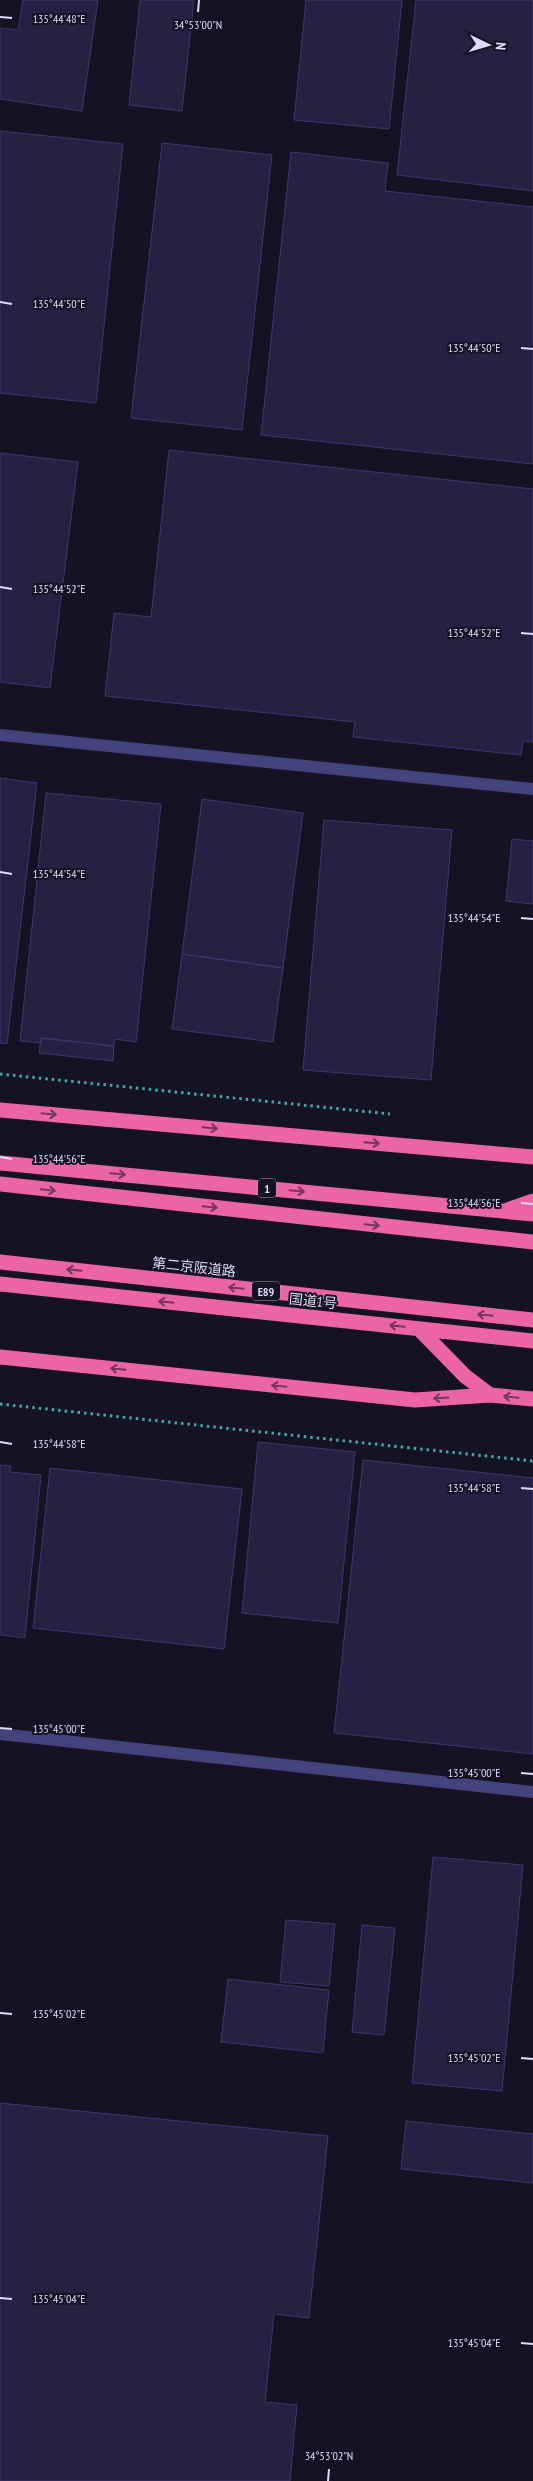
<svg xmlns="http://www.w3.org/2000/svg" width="533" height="2481" viewBox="0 0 533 2481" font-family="'PT Sans Narrow','Noto Sans JP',sans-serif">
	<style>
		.building { fill: #272043; stroke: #40356c }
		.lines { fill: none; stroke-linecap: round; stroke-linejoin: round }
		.path { stroke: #3fa9a3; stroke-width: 3; stroke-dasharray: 2.5 4; stroke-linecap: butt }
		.minor { stroke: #45437d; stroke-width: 12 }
		.highway { stroke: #eb64a4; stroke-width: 15 }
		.oneway { stroke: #75375e }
		.ticks { fill: none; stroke: #dedafa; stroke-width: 2 }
		.labels { text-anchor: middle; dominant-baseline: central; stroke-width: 4; stroke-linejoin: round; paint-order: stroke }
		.shield { fill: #151224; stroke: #a29eba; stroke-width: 1 }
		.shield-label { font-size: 12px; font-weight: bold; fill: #dedafa }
		.street-label { font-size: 14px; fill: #dedafa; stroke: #151224 }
		.ticks-label { font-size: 12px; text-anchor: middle; fill: #dedafa; stroke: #151224; stroke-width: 4; stroke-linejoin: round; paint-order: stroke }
	</style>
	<rect width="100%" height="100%" fill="#151224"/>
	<path class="building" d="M23,0H98L82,111L0,99V28L18,30Z
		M140,0H194L182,111L129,105Z
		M306,0H402L389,129L294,120Z
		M416,0H533V191L397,175Z
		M0,131L123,144L96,403L0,393Z
		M162,143L272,155L242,430L131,418Z
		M291,152L388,163L385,191L533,207V464L261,435Z
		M169,450L533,489V742L523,741L521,755L353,737L355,722L105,696L114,613L151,617Z
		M0,453L78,462L50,688L0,682Z
		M0,778L37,783L7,1044L0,1043Z
		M46,793L161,804L136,1042L115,1039L114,1046L41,1038V1043L20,1041Z
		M202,799L303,813L283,968L182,954Z
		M324,820L452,830L431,1080L303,1070Z
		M512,839L533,841V904L506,901Z
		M182,954L283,968L273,1042L172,1029Z
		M41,1038L114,1046L113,1061L39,1053Z
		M258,1442L355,1452L338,1623L242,1613Z
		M363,1460L533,1478V1754L334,1733Z
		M0,1465L11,1466L10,1472L41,1475L25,1638L0,1635Z
		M50,1468L242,1489L224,1649L33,1628Z
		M433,1857L523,1865L502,2091L412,2083Z
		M286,1920L335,1924L329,1986L280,1982Z
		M362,1925L395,1928L384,2035L352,2032Z
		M228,1979L329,1990L323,2053L221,2042Z
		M0,2103L328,2136L309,2318L274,2314L265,2402L297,2405L290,2481H0Z
		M406,2121L533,2134V2183L401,2169Z"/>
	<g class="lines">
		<path class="path" d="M0,1074L390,1114
			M0,1404L533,1461"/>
		<path class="minor" d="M0,735L533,789
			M0,1734L533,1792"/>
		<path class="highway" d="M0,1110L533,1157
			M0,1163L533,1214
			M0,1184L533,1242
			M507,1210L533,1201
			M0,1262L533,1320
			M0,1284L533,1341
			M419,1329L465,1376L490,1395
			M0,1357L415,1400L490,1395L533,1399"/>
	</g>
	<defs><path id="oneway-shaft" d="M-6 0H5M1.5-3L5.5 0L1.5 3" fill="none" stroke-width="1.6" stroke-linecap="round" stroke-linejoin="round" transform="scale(1.25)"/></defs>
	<g class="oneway">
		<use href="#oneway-shaft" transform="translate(49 1114) rotate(5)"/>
		<use href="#oneway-shaft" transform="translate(210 1128) rotate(5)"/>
		<use href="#oneway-shaft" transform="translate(372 1143) rotate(5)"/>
		<use href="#oneway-shaft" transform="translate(118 1174) rotate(5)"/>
		<use href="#oneway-shaft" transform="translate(48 1190) rotate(6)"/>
		<use href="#oneway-shaft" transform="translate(297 1191) rotate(5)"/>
		<use href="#oneway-shaft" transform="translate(210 1207) rotate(6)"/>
		<use href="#oneway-shaft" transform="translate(372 1225) rotate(6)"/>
		<use href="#oneway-shaft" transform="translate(74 1270) rotate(-174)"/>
		<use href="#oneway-shaft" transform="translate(236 1288) rotate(-174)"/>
		<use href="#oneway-shaft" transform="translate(166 1302) rotate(-174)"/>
		<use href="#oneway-shaft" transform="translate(485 1315) rotate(-174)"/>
		<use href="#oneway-shaft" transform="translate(397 1326) rotate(-174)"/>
		<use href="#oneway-shaft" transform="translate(118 1369) rotate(-174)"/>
		<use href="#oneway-shaft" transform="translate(279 1386) rotate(-174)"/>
		<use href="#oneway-shaft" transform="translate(511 1397) rotate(-175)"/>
		<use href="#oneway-shaft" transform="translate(441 1398) rotate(177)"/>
	</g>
	<path class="ticks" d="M198,12L199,0M0,17L12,18M0,302L12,304M521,348L533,349M0,587L12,589M521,633L533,634M0,872L12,874M521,918L533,919M0,1157L12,1159M521,1203L533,1204M0,1442L12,1444M521,1488L533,1489M0,1728L12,1729M521,1773L533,1774M0,2013L12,2014M521,2058L533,2059M0,2298L12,2299M521,2343L533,2344M328,2481L329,2469"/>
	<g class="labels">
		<g class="shield">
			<rect x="258" y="1178.5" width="18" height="19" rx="4"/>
			<rect x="252" y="1281.5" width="28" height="19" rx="4"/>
		</g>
		<g class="shield-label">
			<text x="267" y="1188">1</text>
			<text x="266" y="1291">E89</text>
		</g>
		<g class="street-label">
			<text transform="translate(194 1267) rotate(6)">第二京阪道路</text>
			<text transform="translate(313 1301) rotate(6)">国道1号</text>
		</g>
	</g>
	<g class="ticks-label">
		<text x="59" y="23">135°44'48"E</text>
		<text x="198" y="29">34°53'00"N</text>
		<text x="59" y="308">135°44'50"E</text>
		<text x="474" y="352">135°44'50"E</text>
		<text x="59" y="593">135°44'52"E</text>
		<text x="474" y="637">135°44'52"E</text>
		<text x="59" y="878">135°44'54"E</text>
		<text x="474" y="922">135°44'54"E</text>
		<text x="59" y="1163">135°44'56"E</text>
		<text x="474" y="1207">135°44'56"E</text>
		<text x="59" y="1448">135°44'58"E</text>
		<text x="474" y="1492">135°44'58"E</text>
		<text x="59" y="1733">135°45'00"E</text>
		<text x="474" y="1777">135°45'00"E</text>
		<text x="59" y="2018">135°45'02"E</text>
		<text x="474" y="2062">135°45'02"E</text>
		<text x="59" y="2303">135°45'04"E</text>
		<text x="474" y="2347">135°45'04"E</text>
		<text x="329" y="2460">34°53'02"N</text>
	</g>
	<g transform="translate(488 45) rotate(95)" stroke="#151224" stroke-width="4" paint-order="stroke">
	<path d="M0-4L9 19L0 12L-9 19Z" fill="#dedafa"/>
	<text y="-8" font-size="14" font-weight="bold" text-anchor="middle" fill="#dedafa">N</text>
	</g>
</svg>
